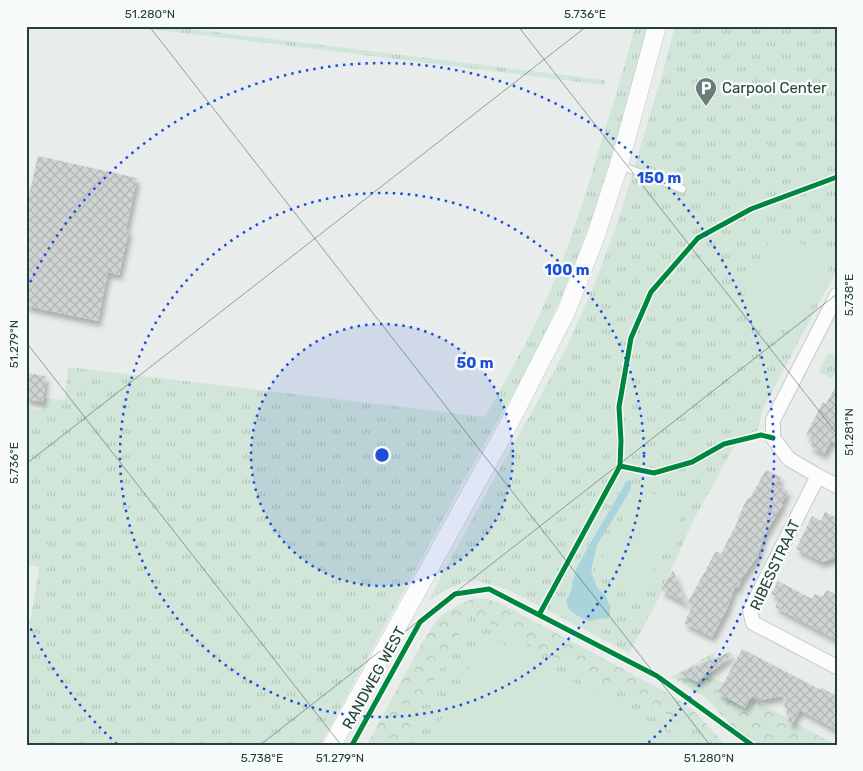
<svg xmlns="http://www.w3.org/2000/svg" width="863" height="771" viewBox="0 0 863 771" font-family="Rubik,sans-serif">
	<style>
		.grass { fill: url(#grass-tufts); fill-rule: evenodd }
		.forest { fill: url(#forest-crowns) }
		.green { fill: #d1e6d8 }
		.water { fill: #a9d4db }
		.building { fill: url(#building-cross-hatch); filter: url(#shadow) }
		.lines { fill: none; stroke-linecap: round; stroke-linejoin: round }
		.service-casing { stroke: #c5cac8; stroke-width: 9 }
		.minor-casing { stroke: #c5cac8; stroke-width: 16 }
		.tertiary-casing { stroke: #c5cac8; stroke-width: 19 }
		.service { stroke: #fcfcfc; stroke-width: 7 }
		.minor { stroke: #fcfcfc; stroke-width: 14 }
		.tertiary { stroke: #fcfcfc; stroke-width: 18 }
		.cycleway-casing { stroke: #f7fbf9; stroke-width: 8 }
		.cycleway { stroke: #00873e; stroke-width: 5 }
		.ticks { fill: none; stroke: #24423a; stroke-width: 1; stroke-opacity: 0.45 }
		.ring { fill: none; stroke: #1d4ed8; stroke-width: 2.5; stroke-dasharray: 2.5 5 }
		.labels { text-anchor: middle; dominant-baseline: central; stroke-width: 5; stroke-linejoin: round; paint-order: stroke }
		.poi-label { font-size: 15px; fill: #24423a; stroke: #f7fbf9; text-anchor: start }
		.street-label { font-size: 15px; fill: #24423a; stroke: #f7fbf9 }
		.centre { fill: #1d4ed8; stroke: #f7fbf9; stroke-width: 2.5 }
		.ring-label { font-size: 15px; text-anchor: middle; font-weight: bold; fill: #1d4ed8; stroke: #f7fbf9; stroke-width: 5; stroke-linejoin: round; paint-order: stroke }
		.neatline { fill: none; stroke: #24423a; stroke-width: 2 }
		.ticks-label { font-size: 12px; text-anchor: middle; fill: #24423a }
	</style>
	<defs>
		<pattern id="grass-tufts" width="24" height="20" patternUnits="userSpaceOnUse" patternTransform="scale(1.25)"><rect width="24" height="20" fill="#d1e6d8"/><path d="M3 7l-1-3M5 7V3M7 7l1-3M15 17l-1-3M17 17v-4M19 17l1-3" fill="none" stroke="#b3c6ba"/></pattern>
		<pattern id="forest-crowns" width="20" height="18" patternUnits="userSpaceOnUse" patternTransform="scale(1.25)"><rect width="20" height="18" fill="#d1e6d8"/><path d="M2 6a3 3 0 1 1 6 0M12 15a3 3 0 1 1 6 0" fill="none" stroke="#b3c6ba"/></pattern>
		<pattern id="building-cross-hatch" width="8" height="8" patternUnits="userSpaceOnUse" patternTransform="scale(1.25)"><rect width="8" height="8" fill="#cfd4d2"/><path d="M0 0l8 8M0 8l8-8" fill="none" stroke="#b2b7b5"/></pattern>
		<filter id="shadow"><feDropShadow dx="3" dy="5.5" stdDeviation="2.5" flood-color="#0004"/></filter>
	</defs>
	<rect width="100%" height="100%" fill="#e8edeb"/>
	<path class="grass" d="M123,26H167L605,80L604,85L201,35Z
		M635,26H648L638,68L594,213L570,276L547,329L521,380L474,462L320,745H26V651L39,567L26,565V409L42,410L44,398L65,400L68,367L485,417C502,386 520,356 535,324C563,267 582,207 600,146C612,106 625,67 635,26Z
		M675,26H837V270L762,410L758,430L744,436L732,450L693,521L655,606L629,653L507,589L478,581L465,582L443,591L428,601L496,475L543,392L570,340L594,285L618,221L662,75ZM626,482L613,519L597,545L591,571L597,587L606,596L566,602L571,591L576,569L592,540L621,491Z
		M828,353L837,357V370L832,379L819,372Z
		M472,615L724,743L725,745H401L466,621Z"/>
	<path class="forest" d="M474,598L488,599L504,605L673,696L692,709L724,743L472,615L466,621L401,745H367L423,641L438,618L457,606Z
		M715,652L712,677L836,745H749L706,698L671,677Z"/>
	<path class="green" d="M774,231L833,258L797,336L738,308Z
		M640,487L685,510L643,591L597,568Z
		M487,635L690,745H427Z"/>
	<path class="water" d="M630,480L632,482L629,492L613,519L597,545L591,571L597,587L606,596L610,609V615L608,618L587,620L576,615L569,609L566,602L571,591L576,569L592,540L621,491L626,482Z"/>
	<path class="building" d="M38,156L137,178L126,230H129L119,275L108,272L98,321L26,306V208Z
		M26,373L46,376L43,402L26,399Z
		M837,384V444L831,441L824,454L810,446L814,439L806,435L823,402L826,404Z
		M766,470L781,477L777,485L788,491L781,504H783L764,536L757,557L742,578L738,588L735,587L727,609L712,637L684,623L692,607L687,604L716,551L721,554L739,519L738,518L747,499L750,498Z
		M825,512L837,518V557L822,562L796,549L812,516L821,521Z
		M673,570L686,604L661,590Z
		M778,581L812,599L815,594L822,597L827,590L837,595V640L775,607L780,598L771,594Z
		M742,649L821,690L822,688L837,696V730L800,710L791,726L782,696L761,700L752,696L745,708L718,693Z
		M730,652L732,655L698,682L679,673Z"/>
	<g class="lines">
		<g class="service-casing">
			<path id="service" d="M619,165L682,189"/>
		</g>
		<g class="minor-casing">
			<path id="minor" d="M837,295L773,420V438L789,459L818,476L837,486
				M818,476L750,610L753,623L837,667"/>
		</g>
		<g class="tertiary-casing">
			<path id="tertiary" d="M332,745L510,422L566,312L595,238L619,165L657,26"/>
		</g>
		<use href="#service" class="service"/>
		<use href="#minor" class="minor"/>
		<use href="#tertiary" class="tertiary"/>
		<g class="cycleway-casing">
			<path id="cycleway" d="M620,466L654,473L692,462L724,444L761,435L773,438
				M539,615L620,466L621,441L619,407L631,338L651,292L698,238L751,209L837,177
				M352,745L420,622L455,594L489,589L657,676L752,745"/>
		</g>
		<use href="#cycleway" class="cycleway"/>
	</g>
	<path class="ticks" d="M149,26L710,745M518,26L837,434M26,342L341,745M26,464L587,26M260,745L837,294"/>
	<circle cx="382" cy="455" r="131" fill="#1d4ed8" fill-opacity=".12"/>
	<g class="ring">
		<circle cx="382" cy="455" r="131"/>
		<circle cx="382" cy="455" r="262"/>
		<path d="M117 744A392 392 0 0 1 27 621M27 289A392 392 0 1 1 647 744"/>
	</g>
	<defs>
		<g id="parking-pin" transform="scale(1.125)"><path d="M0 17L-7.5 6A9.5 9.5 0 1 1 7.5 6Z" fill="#697e78" stroke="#f7fbf9"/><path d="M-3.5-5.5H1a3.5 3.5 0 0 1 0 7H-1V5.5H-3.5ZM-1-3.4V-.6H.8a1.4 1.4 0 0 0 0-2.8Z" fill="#fff"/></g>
	</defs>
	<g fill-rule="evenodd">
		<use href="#parking-pin" x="706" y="88"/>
	</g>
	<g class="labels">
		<g class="poi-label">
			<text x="722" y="88">Carpool Center</text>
		</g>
		<g class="street-label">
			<text transform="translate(775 565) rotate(-65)">RIBESSTRAAT</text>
			<text transform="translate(374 678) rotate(-61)">RANDWEG WEST</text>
		</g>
	</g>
	<circle cx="382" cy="455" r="8" class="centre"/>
	<g class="ring-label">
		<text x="659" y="183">150 m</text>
		<text x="567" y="275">100 m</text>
		<text x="475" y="368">50 m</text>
	</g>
	<rect width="863" height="771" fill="none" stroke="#f7fbf9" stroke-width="55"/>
	<rect x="28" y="28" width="808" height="716" class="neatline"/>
	<g class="ticks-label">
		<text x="150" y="18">51.280°N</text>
		<text x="585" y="18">5.736°E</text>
		<text transform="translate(849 295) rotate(-90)" y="4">5.738°E</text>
		<text transform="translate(14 344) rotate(-90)" y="4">51.279°N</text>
		<text transform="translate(849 432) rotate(-90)" y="4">51.281°N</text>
		<text transform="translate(14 463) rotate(-90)" y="4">5.736°E</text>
		<text x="262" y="762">5.738°E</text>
		<text x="340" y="762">51.279°N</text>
		<text x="709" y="762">51.280°N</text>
	</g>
</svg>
